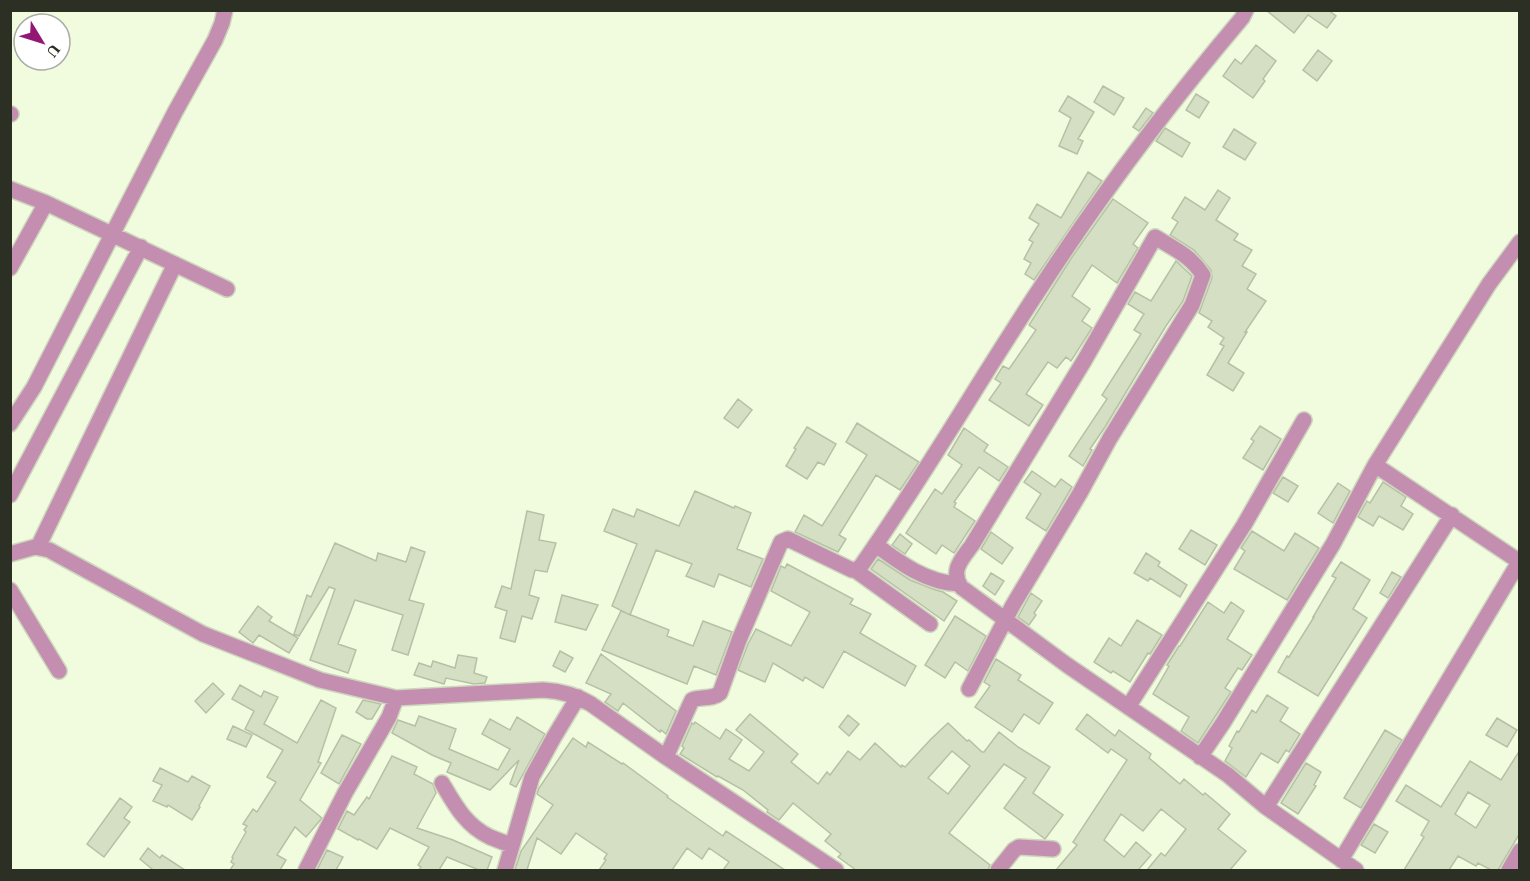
<svg xmlns="http://www.w3.org/2000/svg" width="1530" height="881" viewBox="0 0 1530 881" font-family="Georgia,serif">
	<style>
		.building { fill: #d5dfc3; stroke: #b6c0a5; stroke-width: 1.5; fill-rule: evenodd }
		.lines { fill: none; stroke-linecap: round; stroke-linejoin: round }
		.minor-casing { stroke: #cdd7bd; stroke-width: 18 }
		.minor { stroke: #c48eb0; stroke-width: 15 }
	</style>
	<rect width="100%" height="100%" fill="#f1fcdf"/>
	<path class="building" d="M1266,10H1328L1336,16L1327,28L1308,15L1294,33Z
		M1256,45L1276,61L1263,79L1265,81L1253,98L1223,76L1235,59L1241,64Z
		M1318,50L1332,61L1317,81L1303,70Z
		M1103,86L1124,98L1114,115L1094,102Z
		M1196,94L1209,102L1199,118L1186,110Z
		M1068,96L1094,112L1078,139L1083,141L1077,154L1059,146L1071,118L1059,111Z
		M1146,108L1153,113L1139,131L1133,127Z
		M1165,128L1190,143L1182,157L1156,141Z
		M1234,129L1256,143L1245,160L1223,147Z
		M1088,172L1102,181L1034,280L1025,274L1031,263L1024,259L1033,242L1029,240L1039,224L1029,218L1037,204L1061,218Z
		M1218,190L1230,198L1216,220L1238,234L1234,240L1252,250L1242,266L1256,274L1247,289L1266,301L1245,332H1247L1228,363L1244,373L1233,391L1207,375L1224,346L1220,344L1224,338L1208,327L1212,321L1199,313L1212,278L1211,270L1194,250L1170,235L1178,222L1172,218L1185,197L1205,210Z
		M1113,199L1148,223L1133,244L1138,248L1117,283L1092,265L1072,296L1090,309L1082,321L1092,328L1071,361L1066,357L1057,368L1048,362L1026,394L1043,405L1029,426L989,400L1001,383L995,379L1003,366L1009,369L1036,330L1029,325L1072,257Z
		M1176,261L1192,276L1183,301L1166,326L1105,427L1090,449L1092,450L1083,466L1069,456L1107,399L1102,395L1141,334L1134,330L1144,314L1128,304L1135,292L1151,301Z
		M738,399L752,410L738,428L724,418Z
		M857,423L919,462L900,490L876,475L839,535L846,539L838,552L795,532L804,515L822,526L867,455L846,442Z
		M1260,426L1281,439L1263,470L1243,458L1254,441L1251,439Z
		M807,427L836,444L824,465L818,462L807,479L786,466L796,449L794,448Z
		M964,428L988,445L984,451L1008,467L999,481L979,467L954,502L956,503L954,507L975,521L954,553L942,545L936,554L906,533L935,489L942,494L962,465L948,455Z
		M1032,471L1055,487L1061,479L1072,487L1046,531L1026,518L1041,494L1024,482Z
		M1283,477L1298,486L1288,502L1273,493Z
		M1383,482L1406,497L1401,506L1413,514L1403,530L1379,516L1373,526L1358,517L1367,501L1370,503Z
		M1338,483L1350,491L1333,523L1318,513Z
		M695,491L734,508L735,506L751,513L737,549L763,559L751,587L719,574L714,587L686,576L692,564L656,550L630,615L612,606L637,544L604,531L613,509L634,517L637,509L679,526Z
		M527,511L544,515L539,540L556,543L547,572L535,570L529,595L539,598L532,619L522,616L515,642L500,638L507,611L495,607L502,586L511,589Z
		M1191,530L1217,545L1205,565L1179,549Z
		M1252,531L1284,551L1295,533L1319,548L1287,600L1234,569L1245,551L1241,548Z
		M991,532L1013,548L1002,564L981,549Z
		M900,534L912,544L905,554L892,545Z
		M335,543L376,561L378,553L406,562L411,547L425,552L409,600L424,604L408,655L392,650L403,615L355,600L338,644L356,650L348,673L310,660L335,589L329,587L299,636L294,634L307,595L311,597Z
		M1146,553L1160,562L1158,566L1187,585L1180,597L1150,578L1148,581L1134,573Z
		M878,559L910,580L933,589L943,592L957,601L944,621L871,569Z
		M1341,562L1370,580L1353,609L1367,618L1318,696L1278,672L1287,656L1289,657L1314,617H1313L1336,578L1332,576Z
		M787,564L853,599L850,604L871,614L860,633L916,666L905,686L844,651L823,688L805,677L803,681L773,663L765,682L738,670L748,644L756,629L791,646L810,612L771,591L781,566L785,568Z
		M1392,572L1401,577L1388,598L1380,593Z
		M991,573L1004,581L995,595L983,586Z
		M1031,593L1042,601L1034,613L1036,615L1029,625L1018,617Z
		M562,595L598,605L586,630L555,622Z
		M1208,602L1224,613L1231,602L1244,611L1227,639L1252,655L1242,670L1238,668L1225,688L1231,692L1198,743L1181,731L1189,717L1153,694L1169,666L1167,665L1179,646H1180Z
		M258,606L272,617L269,621L298,638L289,653L259,635L253,643L239,632Z
		M621,611L669,630L667,636L693,646L703,621L732,632L716,675L694,666L687,684L602,650Z
		M955,616L986,636L968,671L955,662L945,678L925,665Z
		M1137,620L1162,635L1150,654L1148,653L1130,682L1113,671L1111,673L1094,662L1109,638L1121,646Z
		M560,651L573,658L565,672L553,666Z
		M601,654L676,711L666,734L661,730L660,732L623,703L618,711L605,702L611,694L586,683Z
		M458,655L477,658L474,673L487,677L485,683L474,684L446,678L444,684L414,675L419,663L431,667L433,661L455,668Z
		M996,659L1021,675L1018,680L1053,703L1039,724L1024,714L1012,732L975,707L990,686L984,682Z
		M213,683L224,694L206,713L195,701Z
		M240,685L261,697L264,691L278,697L264,724L297,743L321,700L336,708L318,762L321,763L300,800L322,818L306,837L295,827L277,855L286,860L280,870H230L234,864L231,862L233,858L232,857L246,832L244,830L247,826L243,824L253,809L257,812L276,782L267,777L283,750L245,729L254,711L232,699Z
		M1267,695L1288,708L1280,721L1300,734L1289,752L1286,750L1278,763L1261,753L1246,777L1225,761L1232,748L1229,746L1237,731L1239,732L1252,710L1256,713Z
		M363,700L381,704L372,719H367L356,712Z
		M750,714L798,754L791,762L818,784L827,772L830,775L848,751L860,760L875,743L901,767L902,765L905,767L931,739L948,723L967,741L969,740L982,752H984L999,732L1018,747L1050,767L1033,793L1063,815L1045,839L1004,808L1026,778L1004,764L949,833L990,865L988,870H856L838,857L841,854L825,841L831,834L793,803L779,820L767,812L768,810L743,790L718,776L717,777L680,754L684,748L682,746L692,723L694,724L695,722L720,739L726,729L742,740L729,759L749,771L764,752L736,730ZM952,751L970,766L948,794L928,778Z
		M1087,714L1115,736L1119,730L1151,754L1149,758L1180,784L1184,779L1203,795L1205,793L1230,814L1218,829L1246,851L1230,870H1147L1161,853L1165,856L1186,829L1161,809L1143,831L1121,814L1104,840L1124,857L1136,842L1151,855L1139,869L1141,870H1056L1077,845L1073,842L1127,760L1111,749L1108,753L1076,729Z
		M848,715L859,724L849,736L839,727Z
		M419,716L456,729L449,749L498,770L510,749L482,734L490,719L510,730L517,717L545,734L516,787L510,784L519,760L490,790L447,772L451,763L432,755L392,733L398,720L415,726Z
		M1497,718L1517,730L1507,747L1486,735Z
		M233,726L252,735L246,747L227,739Z
		M1385,730L1402,740L1361,808L1344,798Z
		M342,735L361,744L339,784L321,773Z
		M573,738L586,747L588,742L622,764L623,763L668,796L667,797L723,836L726,831L785,870H723L729,862L709,848L702,859L687,848L672,870H599L606,860L604,859L607,854L576,833L561,854L537,838L527,870H515L521,851L553,805L537,794L539,788Z
		M1520,750V833L1498,870H1491L1478,863L1476,866L1458,856L1449,870H1404L1424,837L1421,835L1429,821L1396,801L1406,785L1441,807L1470,761L1501,780ZM1468,792L1490,805L1476,828L1455,814Z
		M392,756L417,767L414,774L433,784L436,793L417,828L453,840L492,857L487,870H479L447,857L439,870H419L421,867L418,865L429,847L390,828L377,849L359,839L358,840L338,829L347,811L354,815L367,797L369,799Z
		M1306,763L1321,772L1314,785L1316,786L1298,814L1281,803Z
		M160,768L188,782L192,776L210,786L199,806L200,807L192,820L168,805L167,807L153,801L162,785L153,781Z
		M120,798L132,807L124,818L130,822L104,857L87,844Z
		M1374,824L1388,832L1375,853L1361,845Z
		M148,848L160,858L162,855L185,870H151L152,869L140,859Z
		M327,850L343,857L336,870H317Z"/>
	<g class="lines">
		<g class="minor-casing">
			<path id="minor" d="M10,114H11
				M10,189L46,203L227,289
				M10,268L46,203
				M10,424L34,387L175,112L215,40L222,23L225,10
				M1375,465L1520,562
				M10,495L141,247
				M876,545C900,563 927,583 959,584
				M38,547L175,264
				M10,554L35,547L49,550L203,634L320,680L396,698
				M855,570L930,624
				M10,590L59,671
				M969,689L1013,605L1080,493L1110,438L1192,305L1203,275C1191,256 1173,248 1155,237L1084,361L972,545C962,559 950,570 961,587L1067,665L1228,775L1266,807L1356,870
				M1128,707L1244,525L1304,420
				M666,757L692,700C702,696 712,700 720,693L739,640L781,542L788,539L852,570L857,569L861,566C925,475 980,379 1041,287C1102,193 1170,103 1242,18L1246,10
				M1200,757L1223,723L1333,544L1375,465L1489,284L1520,242
				M442,783C455,805 466,826 490,837C497,840 505,843 512,845
				M1266,807L1452,515
				M1341,860L1519,562
				M306,870L345,793L389,717L396,698L543,690C561,691 576,695 591,704L666,757L836,870
				M505,870L532,777L554,737L578,697
				M998,870L1014,850L1019,847L1053,849
				M1509,870L1520,851"/>
		</g>
		<use href="#minor" class="minor"/>
	</g>
	<rect width="1530" height="881" fill="none" stroke="#2b2f24" stroke-width="24"/>
	<g transform="translate(42 42) rotate(128)"><circle r="28" fill="#ffffff" stroke="#aaaca7" stroke-width="1.5"/>
	<path d="M0-4.5L10 22L0 15L-10 22Z" fill="#931773"/>
	<text y="-9" font-size="16" font-weight="bold" text-anchor="middle" fill="#2b2f24">U</text>
	</g>
</svg>
